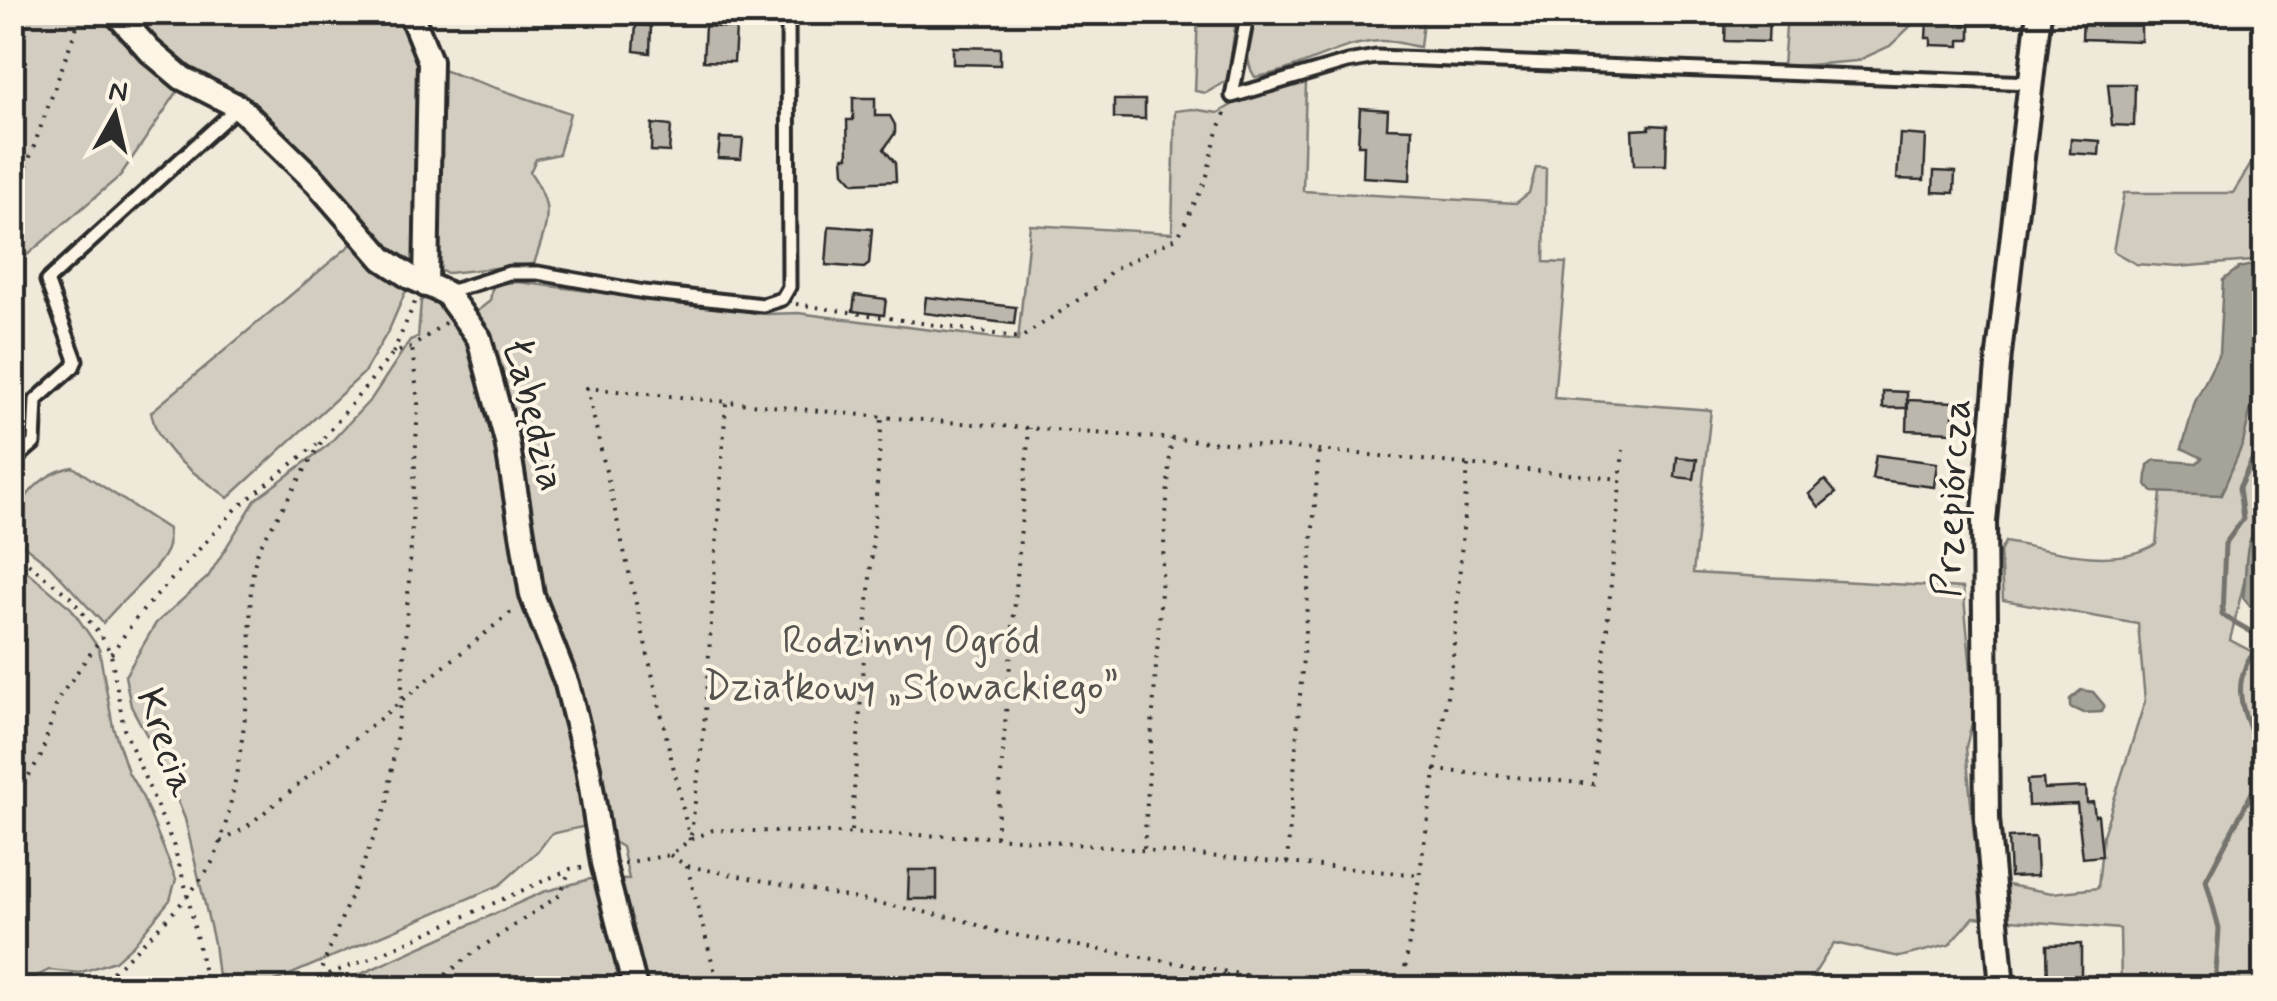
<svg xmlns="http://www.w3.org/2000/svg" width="2277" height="1001" viewBox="0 0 2277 1001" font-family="Mynerve,sans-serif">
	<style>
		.green { fill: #d2cdc0; stroke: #7e7c76; stroke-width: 2.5 }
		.water { fill: #a6a399; stroke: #75736d; stroke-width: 2.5 }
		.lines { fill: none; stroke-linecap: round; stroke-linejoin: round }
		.stream { stroke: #75736d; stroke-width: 5 }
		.building { fill: #bcb7ac; stroke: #2b2b2b; stroke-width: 2.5 }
		.lane-casing { stroke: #2b2b2b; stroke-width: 19 }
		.street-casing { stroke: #2b2b2b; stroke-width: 30 }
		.path { stroke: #2b2b2b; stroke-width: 4; stroke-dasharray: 2.5 8; stroke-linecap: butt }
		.lane { stroke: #fcf5e5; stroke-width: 11 }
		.street { stroke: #fcf5e5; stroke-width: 22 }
		.labels { text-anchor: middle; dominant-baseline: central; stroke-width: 8; stroke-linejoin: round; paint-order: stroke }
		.street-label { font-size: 40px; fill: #2b2b2b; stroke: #fcf5e5 }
		.park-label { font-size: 40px; fill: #555450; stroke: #fcf5e5 }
	</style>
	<rect width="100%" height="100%" fill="#efe9da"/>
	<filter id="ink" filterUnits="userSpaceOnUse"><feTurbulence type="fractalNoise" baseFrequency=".01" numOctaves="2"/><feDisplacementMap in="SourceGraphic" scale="20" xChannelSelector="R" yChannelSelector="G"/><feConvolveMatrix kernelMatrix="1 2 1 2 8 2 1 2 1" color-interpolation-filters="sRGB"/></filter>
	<g filter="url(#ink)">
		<path class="green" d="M13,13H402L419,62L570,113L559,154L536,159L530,172C556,209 547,223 534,264L448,273L417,265L389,330L363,374L228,498C195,472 159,455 151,412L366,232L272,129L180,88L120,176L13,267Z
			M1198,13H1237L1228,80L1206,93L1195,91Z
			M1253,13H1424L1420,47C1407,45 1393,40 1380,41C1336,43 1298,72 1255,77C1242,59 1250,34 1253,13Z
			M1787,13V12L1924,13L1890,46L1857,61L1783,67Z
			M1306,82L1303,191L1516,203L1529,193L1536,167L1546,168L1544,262L1566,263L1554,398L1711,410L1693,573L1963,588L1975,711L1966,747L1974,836L1985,881L2052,893L2098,888L2103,835L2145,701L2138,624L2003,600L2000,552L2005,542C2053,550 2111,570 2156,544L2161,492L2221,495L2264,338V500L2230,640L2264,658V988H2121L2120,929L1974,917L1949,945L1900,957L1834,943L1805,988H330L543,892L594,878L629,879L622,847L586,826L551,834L539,850L500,885L259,988H229L218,977L214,943L185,819L165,769L131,706L125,676L156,623L208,577L256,499L328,445L372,398L410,340L418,337L421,301L433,292L472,315L490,301L493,284L518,282L766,314L798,313L1018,341L1030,225L1172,233L1175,111L1192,109L1218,113L1242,99Z
			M2264,92V260L2177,267L2136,264L2113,251L2124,193H2233L2256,156Z
			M73,467L168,529C168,535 169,540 168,546C164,566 118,603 103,623L49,565L13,537C13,503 40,473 73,467Z
			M13,560L71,608L99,649L113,727L128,772L143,798L176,879L170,900L133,945L115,961L79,973L49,970L35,977L13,980Z"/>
		<path class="water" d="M2252,265L2264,269V348L2243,443L2221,495L2153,492L2146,485L2148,465L2155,460L2197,463L2202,458L2182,448L2195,402L2219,354L2223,280L2239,268Z
			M2262,517H2264V618L2259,617L2243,598C2248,564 2241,547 2262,517Z
			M2081,690L2093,692L2104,705L2101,712L2083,713L2070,707V699Z"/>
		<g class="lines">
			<path class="stream" d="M2264,413L2256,451L2239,488L2243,519L2225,544L2222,615L2264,639
				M2264,641C2223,681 2244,715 2264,760
				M2215,988L2219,928L2206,880L2264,770"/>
		</g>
		<path class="building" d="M1726,14L1769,15L1768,42L1725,41Z
			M2083,18L2141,20V41L2082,39Z
			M1927,22L1970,23V40H1960V46L1931,45V38H1926Z
			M636,25L651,26L650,53L634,51Z
			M705,26L736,28L734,62L703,61Z
			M953,47L1000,48V65L953,64Z
			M2108,84H2135L2134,126L2112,125Z
			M853,98H875V116H890L895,125V133L884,149L895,163L896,181L854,183L844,172L843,157H848L847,120H853Z
			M1114,100H1145V119L1114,118Z
			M1360,108L1388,110L1387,128L1412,129L1410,180L1363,177L1364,145H1358Z
			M652,124L671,126L669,152L651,151Z
			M1649,125L1667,126L1666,165H1634L1632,130L1649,129Z
			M1900,134L1926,136L1924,180L1897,179Z
			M720,138L743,139L741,159L718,158Z
			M2071,139L2100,141L2099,155L2070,153Z
			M1934,171L1955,172L1954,193L1933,192Z
			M829,226L872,229L869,264L864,268L826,265Z
			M855,295L886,299L884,315L853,311Z
			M926,297L1016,307L1014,324L924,313Z
			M1883,391L1907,392V408H1883Z
			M1908,400L1954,402L1952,432L1907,430Z
			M1876,455L1937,463L1934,487L1872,479Z
			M1677,457L1697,459L1694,479L1675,477Z
			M1825,480L1836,493L1819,507L1809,494Z
			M2043,779L2044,789L2086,787L2087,803L2093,802L2095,816L2098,815L2102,856L2083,858L2077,804L2028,806L2027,780Z
			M2035,837L2037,876L2010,877L2008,838Z
			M909,870H937V899H908Z
			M2081,944V988H2048L2047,945Z"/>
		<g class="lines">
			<g class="lane-casing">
				<path id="lane" d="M1232,96L1347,62L1376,57L2031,83
					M1232,96L1248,12
					M446,293L509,273H538L644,292L763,305L782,299L789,287L788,12
					M12,462L34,443L36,400L73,367L76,360L47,281L238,107"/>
			</g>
			<g class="street-casing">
				<path id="street" d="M115,12L150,51L182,78L239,107L316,182L383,259L410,277L446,293L479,338L507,441L532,595L567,684L588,768L603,863L635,988
					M410,12L430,61L426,285
					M2002,988L1987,819L1984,522L1999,354L2039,12"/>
			</g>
			<path class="path" d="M12,207L82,12
				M796,304L1021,338L1099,286L1111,271L1178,237L1206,180L1215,140L1227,108
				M393,353L415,302
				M324,438L393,353L412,347L446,322
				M12,550L70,597L102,637L111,654L124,729L173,844L187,892L207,988
				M111,654L137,617L237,508L317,444
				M1434,770L1593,784L1623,450
				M12,802L41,756L58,699L102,637
				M851,831L882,417
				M691,835L704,727L726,403
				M996,837L1029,428
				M690,840L587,388L882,417L1319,450L1620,479
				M221,842L245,828L515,609
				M1144,848L1171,439
				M670,855L687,866L960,919L998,932L1320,988
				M624,863L670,855L690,840L713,830L996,837L1421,875
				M1287,863L1319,450
				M687,866L719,988
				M105,979C139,947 185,905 210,866C231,833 247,712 250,670C253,627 245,589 259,548L323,439
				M21,988L105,979L176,988
				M289,988L367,960L570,869L585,867
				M314,988L387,804L401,702L410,564L418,403L412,347
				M429,988L473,953L560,895L569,872
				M1402,988L1453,657L1468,465"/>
			<use href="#lane" class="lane"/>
			<use href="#street" class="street"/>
		</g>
	</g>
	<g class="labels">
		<g class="street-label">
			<text transform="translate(533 415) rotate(76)">Łabędzia</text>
			<text transform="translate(1953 498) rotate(-87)">Przepiórcza</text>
			<text transform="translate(165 743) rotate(71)">Krecia</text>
		</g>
		<g class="park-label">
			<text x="911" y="642">Rodzinny Ogród<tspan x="911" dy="46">Działkowy „Słowackiego”</tspan></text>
		</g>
	</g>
	<rect width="2277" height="1001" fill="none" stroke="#fcf5e5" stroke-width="50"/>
	<rect x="25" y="25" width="2227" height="951" fill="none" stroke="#2b2b2b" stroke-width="4" filter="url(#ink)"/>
	<g transform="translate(115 115) rotate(8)" stroke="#fcf5e5" stroke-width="8" paint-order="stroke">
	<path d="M0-8L18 38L0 25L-18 38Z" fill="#2b2b2b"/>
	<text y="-15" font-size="28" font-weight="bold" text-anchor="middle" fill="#2b2b2b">N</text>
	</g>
</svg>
